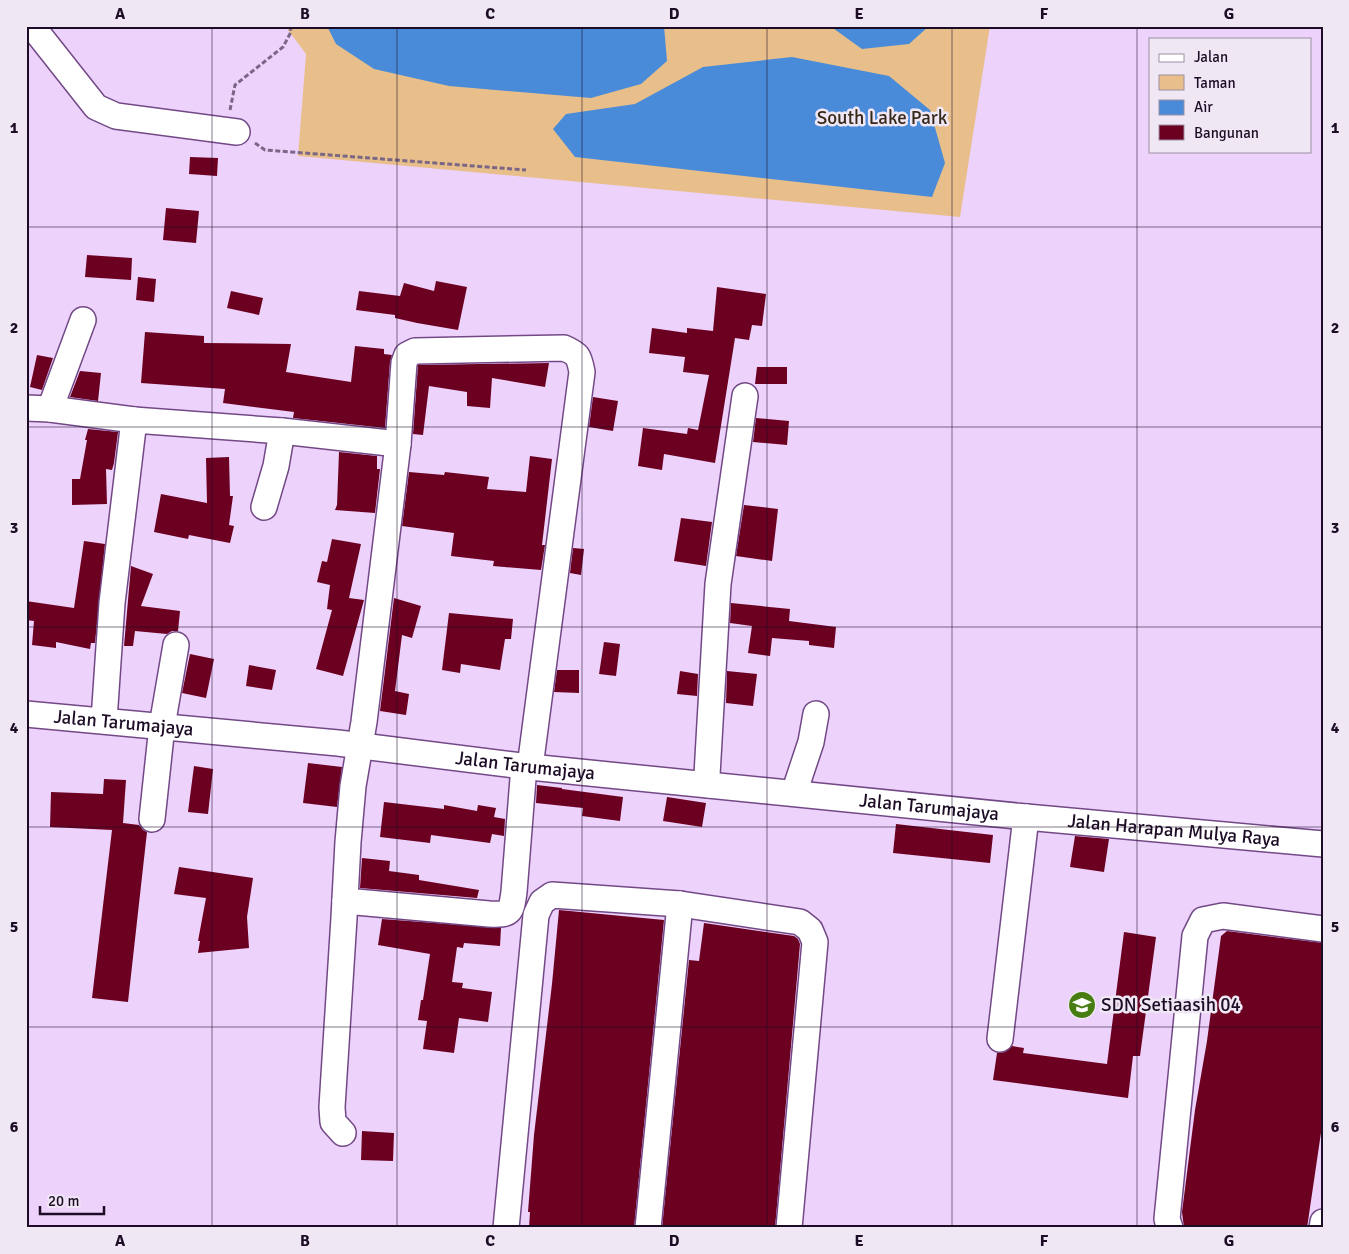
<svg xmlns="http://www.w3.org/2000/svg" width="1349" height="1254" viewBox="0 0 1349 1254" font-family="Signika,sans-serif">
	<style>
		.green { fill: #e8bf8a }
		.water { fill: #498bd9 }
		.building { fill: #6c0021 }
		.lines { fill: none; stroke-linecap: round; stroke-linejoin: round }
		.minor-casing { stroke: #724986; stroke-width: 28 }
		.path { stroke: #7b6686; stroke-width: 3; stroke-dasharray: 5 2.5; stroke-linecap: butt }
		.minor { stroke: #fff; stroke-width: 25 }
		.grid { fill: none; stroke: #1d0c25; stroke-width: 1; stroke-opacity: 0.55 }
		.labels { text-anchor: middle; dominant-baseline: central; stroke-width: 5; stroke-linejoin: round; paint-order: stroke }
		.park-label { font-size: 19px; fill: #362919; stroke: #f0e7f5 }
		.street-label { font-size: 19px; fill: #1d0c25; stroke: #f0e7f5 }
		.poi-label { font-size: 19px; fill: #1d0c25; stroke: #f0e7f5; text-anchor: start }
		.neatline { fill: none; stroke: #1d0c25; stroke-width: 2 }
		.grid-label { font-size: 16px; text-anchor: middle; font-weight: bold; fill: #1d0c25 }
	</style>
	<rect width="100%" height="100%" fill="#edd2fc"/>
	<path class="green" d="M285,26H990L960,217L298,156L306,54Z"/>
	<path class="water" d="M327,26H664L667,61L641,84L591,98L449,86L374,69L336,44Z
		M830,26H929L909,44L862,49Z
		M792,57L889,76L930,110L945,163L932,197L575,157L553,129L566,114L635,104L703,67Z"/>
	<path class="building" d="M190,157L218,158L217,176L189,174Z
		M166,208L199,211L196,243L163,240Z
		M87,255L132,258L131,280L85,277Z
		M138,277L156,279L154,302L136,300Z
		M436,281L467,287L458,330L417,323L395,318V315L356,310L359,291L400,296L404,283L434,291Z
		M717,287L766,294L762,326L752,325L749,340L735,338L715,463L664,454L662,470L638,466L643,428L687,434L688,428L698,430L709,375L683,372L685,357L649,353L652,328L687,333V328L713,331Z
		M231,291L263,298L259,315L227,308Z
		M145,332L204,336V343L291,344L286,372L351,382L355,346L384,349V354L392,355L390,362L385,428L293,418L294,412L223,403L225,389L141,383Z
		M37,355L53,358L42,390L30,387Z
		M549,363L545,387L492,378L490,408L467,406V392L429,386L423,435L413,434L418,365Z
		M757,367H787V384H755Z
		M80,371L101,373L98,401L70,397Z
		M593,397L618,401L613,431L589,427Z
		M756,418L789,421L787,445L753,442Z
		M88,429L118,432L114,463L112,470L106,469L107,504L72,505V479H80L87,440H85Z
		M339,452L377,456V469H380L375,513L335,510L337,505Z
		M530,456L552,459L542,545H545L541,570L493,566L494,561L451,556L454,533L402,526L409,472L444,475L445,472L489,477L487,489L526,492Z
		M229,457L230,496H233L229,525L234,526L230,543L189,535L188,539L154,532L161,494L207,503L206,458Z
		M744,505L778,509L772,561L736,556Z
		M681,518L712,522L706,566L674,561Z
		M332,539L361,544L349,598L364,600L343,676L316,669L332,610L327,609L330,585L317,582L322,561L327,562Z
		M84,541L105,544L95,643H91L90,649L56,642V648L32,645L34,621L26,620V601L74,608Z
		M573,548L584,549L581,575L570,573Z
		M131,566L153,574L141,606L180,611L178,631H172L167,634L135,631L133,646H124Z
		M394,598L421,606L412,638L402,635L395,691L409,694L406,715L380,711Z
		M731,603L790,609L789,621L836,627L834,648L809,645V641L772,638L770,656L748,653L752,626L730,623Z
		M449,613L513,619L511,639H505L500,670L461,664L460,673L442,670Z
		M604,642L620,644L616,676L599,674Z
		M190,654L214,659L206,698L182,693Z
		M249,665L276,670L272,690L246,686Z
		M557,670H579V693L554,692Z
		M680,671L698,674L697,696L677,694Z
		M727,671L757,674L753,706L726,703Z
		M308,763L342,767L337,807L303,803Z
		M194,766L213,769L208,814L188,812Z
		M104,779L126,780L123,823L139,825L143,830L147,832L128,1002L92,998L112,830L50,827L51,792L103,794Z
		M537,785L562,788V789L623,797L620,821L582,816L583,808L536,803Z
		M667,797L706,803L702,827L663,821Z
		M384,802L444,809V805L477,811L478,805L496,808L494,817L505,819L504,836L492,834L490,843L431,835L430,843L380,837Z
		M896,824L993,835L990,863L893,853Z
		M1075,836L1109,839L1104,872L1070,867Z
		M362,858L390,861L389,871L419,875V880L479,890L477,898L360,888Z
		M179,867L253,878L247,917L249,948L198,953L200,941H198L206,898L174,894Z
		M559,910L664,920L634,1228H529L530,1212H528L534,1135L552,984Z
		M382,919L501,928L500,946L464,943L463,948L457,947L452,982L463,983L462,988L492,992L488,1022L459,1018L454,1053L423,1049L427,1021L418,1020L421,1000H423L430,954L378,945Z
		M704,923L794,936L798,939L800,944L775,1228H662L689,960L699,961Z
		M1227,931L1323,943V1119L1307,1228H1184L1182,1212L1195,1110L1207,1041L1221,936Z
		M1124,932L1156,937L1140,1056H1133L1128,1098L993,1080L997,1053L1005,1052L1012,1046L1024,1048L1023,1053L1107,1064Z
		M362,1131L394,1133L393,1161L361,1160Z"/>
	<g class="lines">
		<g class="minor-casing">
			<g id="minor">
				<path d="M32,26L96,107L116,116L237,132"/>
				<path d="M26,408L50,409L83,320"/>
				<path d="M50,409L134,420"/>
				<path d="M264,507L276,466L282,431"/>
				<path id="s1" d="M26,714L338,743L530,767L1026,817L1323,844"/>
				<path d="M104,720L112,603L134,420L282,431L398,444"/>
				<path d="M709,785L707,775L718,584L745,396"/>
				<path d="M794,793L811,742L816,714"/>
				<path d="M152,819L162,726L176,645"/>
				<path d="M345,901L489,914C511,915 511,913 514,892L524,766"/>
				<path d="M1000,1039L1026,817"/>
				<path d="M343,1133L333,1122L332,1107L344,918L348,842L353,786L364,722L398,444L404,363L407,355L415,351L564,348C578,354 579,356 582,372L530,767"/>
				<path d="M506,1228L536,915L542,902L552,895L680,904L800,922L810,930L815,942L789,1228"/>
				<path d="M648,1228L680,904"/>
				<path d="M1170,1228L1167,1219L1195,936L1203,920L1223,916L1323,929"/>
				<path d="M1322,1228L1323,1222"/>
			</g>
		</g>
		<path class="path" d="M230,110L235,85L283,47L291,32L290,26
			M255,143L265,150L526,170"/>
		<use href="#minor" class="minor"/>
	</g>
	<path class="grid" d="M212,26V1228M397,26V1228M582,26V1228M767,26V1228M952,26V1228M1137,26V1228M26,227H1323M26,427H1323M26,627H1323M26,827H1323M26,1027H1323"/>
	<defs>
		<g id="school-disc" transform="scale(1.4375)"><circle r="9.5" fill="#477d11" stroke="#f0e7f5"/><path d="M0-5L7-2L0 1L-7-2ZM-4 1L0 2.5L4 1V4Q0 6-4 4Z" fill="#fff"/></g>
	</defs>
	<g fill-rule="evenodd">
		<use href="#school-disc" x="1082" y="1005"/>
	</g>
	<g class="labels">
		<g class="park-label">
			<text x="882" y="118">South Lake Park</text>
		</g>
		<g class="street-label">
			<text stroke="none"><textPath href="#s1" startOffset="98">Jalan Tarumajaya</textPath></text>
			<text stroke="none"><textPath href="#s1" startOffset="502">Jalan Tarumajaya</textPath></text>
			<text stroke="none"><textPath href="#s1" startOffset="908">Jalan Tarumajaya</textPath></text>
			<text stroke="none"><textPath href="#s1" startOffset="1154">Jalan Harapan Mulya Raya</textPath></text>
		</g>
		<g class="poi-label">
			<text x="1101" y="1005">SDN Setiaasih 04</text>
		</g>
	</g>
	<rect width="1349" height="1254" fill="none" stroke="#f0e7f5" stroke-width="55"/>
	<rect x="1149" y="38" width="162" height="115" fill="#f0e7f5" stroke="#9c8fa2"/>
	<rect x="1159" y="54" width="25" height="8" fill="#ffffff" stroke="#9c8fa2"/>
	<text x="1194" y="62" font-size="15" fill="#1d0c25">Jalan</text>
	<rect x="1159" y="75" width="25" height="15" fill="#e8bf8a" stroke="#9c8fa2"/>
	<text x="1194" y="88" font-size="15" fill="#1d0c25">Taman</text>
	<rect x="1159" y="100" width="25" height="15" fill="#498bd9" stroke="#9c8fa2"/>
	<text x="1194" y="112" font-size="15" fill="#1d0c25">Air</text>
	<rect x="1159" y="125" width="25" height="15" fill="#6c0021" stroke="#9c8fa2"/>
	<text x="1194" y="138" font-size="15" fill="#1d0c25">Bangunan</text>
	<path d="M40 1206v8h64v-8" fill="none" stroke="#1d0c25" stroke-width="2.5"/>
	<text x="48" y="1206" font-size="15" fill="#1d0c25" stroke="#f0e7f5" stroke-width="4" paint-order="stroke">20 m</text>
	<rect x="28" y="28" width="1294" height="1198" class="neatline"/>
	<g class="grid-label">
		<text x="120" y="19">A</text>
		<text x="305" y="19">B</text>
		<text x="490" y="19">C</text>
		<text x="674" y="19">D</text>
		<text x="859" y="19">E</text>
		<text x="1044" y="19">F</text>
		<text x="1229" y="19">G</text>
		<text x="14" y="133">1</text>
		<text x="1335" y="133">1</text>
		<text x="14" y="333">2</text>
		<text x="1335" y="333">2</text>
		<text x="14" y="533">3</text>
		<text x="1335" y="533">3</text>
		<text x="14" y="733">4</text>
		<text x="1335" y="733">4</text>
		<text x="14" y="932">5</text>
		<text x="1335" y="932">5</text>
		<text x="14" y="1132">6</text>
		<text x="1335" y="1132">6</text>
		<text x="120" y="1246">A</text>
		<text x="305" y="1246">B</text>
		<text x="490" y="1246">C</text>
		<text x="674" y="1246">D</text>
		<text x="859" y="1246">E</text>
		<text x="1044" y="1246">F</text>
		<text x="1229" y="1246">G</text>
	</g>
</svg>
